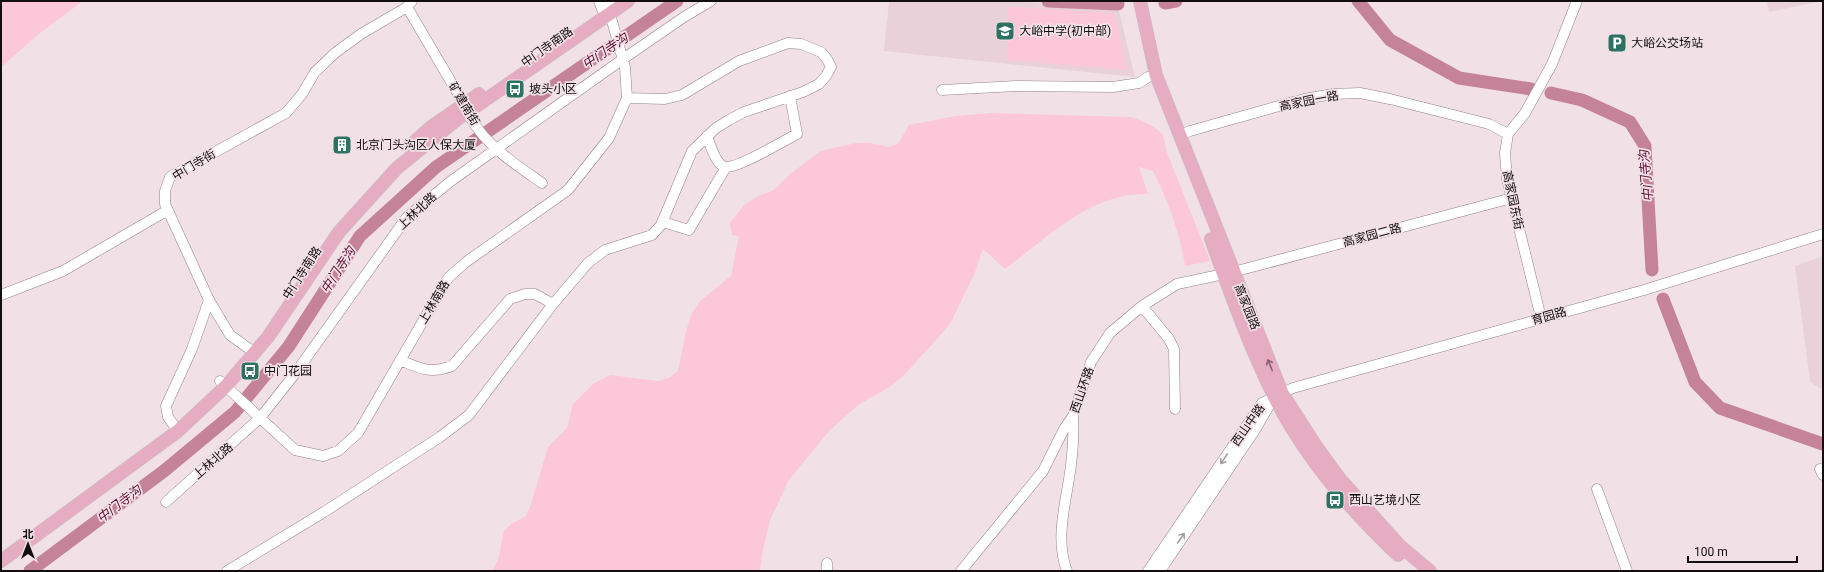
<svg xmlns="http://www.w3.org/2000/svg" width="1824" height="572" viewBox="0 0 1824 572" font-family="Roboto,'Noto Sans SC',sans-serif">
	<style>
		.built { fill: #e9d1d9 }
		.green { fill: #fcc7d8 }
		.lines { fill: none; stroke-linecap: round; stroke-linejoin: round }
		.river { stroke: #c5839a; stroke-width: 13 }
		.minor-casing { stroke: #908286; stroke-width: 11 }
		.major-casing { stroke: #c6c5c5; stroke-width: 14 }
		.minor { stroke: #fff; stroke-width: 10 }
		.major { stroke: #e6acc1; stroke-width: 13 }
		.oneway { stroke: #876470 }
		.oneway2 { stroke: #a09e9f }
		.labels { text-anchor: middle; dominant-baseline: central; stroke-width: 3.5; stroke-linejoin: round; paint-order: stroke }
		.poi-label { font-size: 12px; fill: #120d0e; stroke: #f1e1e6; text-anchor: start }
		.street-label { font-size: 12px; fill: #120d0e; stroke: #f1e1e6 }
		.water-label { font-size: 13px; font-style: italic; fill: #5d0d33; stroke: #f1e1e6 }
	</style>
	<rect width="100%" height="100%" fill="#f1e1e6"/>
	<path class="built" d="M889,1H1016L1119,11L1135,77L884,51Z
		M1767,1H1822L1769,12Z
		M1823,256V389H1822L1810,382L1795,266Z"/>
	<path class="green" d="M1,1H83L40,33L1,67Z
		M1008,7L1114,13L1128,70L1007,60Z
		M991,113L1131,117C1141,120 1155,126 1162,134C1165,138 1165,145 1166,150L1210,261L1185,266C1180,233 1168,201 1153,171L1139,167L1148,194C1091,192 1047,238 1005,269L983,249L974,275L950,324L937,339L905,374L891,386L858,405L829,431L789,480L770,520L762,554L760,571H492L498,560L504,531L511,524L526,516L531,504L548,447L567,428L573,404L593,384L610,375L658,381L669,378L678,371L686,331L692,313L699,302L731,276L739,236L732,235L730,223L744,205L756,197L774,190L790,174L821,151L856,143H869L889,147L898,144L909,125L956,116Z"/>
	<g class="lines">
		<path class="river" d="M1048,1L1118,4
			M1358,1L1390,40L1459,78L1531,89
			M1165,3L1176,1
			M1551,93L1582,100L1630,122L1645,146L1652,270
			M1663,299L1695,382L1720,408L1823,444
			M30,571L164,471L235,412L289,346L360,236L436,167L677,1"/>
		<g class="minor-casing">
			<path id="minor" d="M599,1L602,9L610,14
				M407,7L464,104C477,140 512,162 542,183
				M942,90L1016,86L1113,87L1139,83L1148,77
				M1180,135L1190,131L1304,99L1333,94L1360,93L1390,99L1489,124L1508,134
				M707,136C710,144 716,166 726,167C739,168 783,141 797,134L790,96
				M663,222L689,230L726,167
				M1233,272L1512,198
				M1,295L63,271L168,210
				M209,300L230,335L255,353
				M1142,306L1169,339L1174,349L1175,409
				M1541,318L1507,179L1505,153L1508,134L1525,113L1552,64L1577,1
				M400,360C421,369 430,374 452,366L510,299L525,294H535L553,304
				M220,381L295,450L323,456L338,451L358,433L448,278L466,262L568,190L609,138L627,98L625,67L610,14V1
				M178,431L168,417L166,406L192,349L209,300L165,204V191L170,177L286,113L302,94L315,72L335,53L361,34L407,7L412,1
				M1820,469L1823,475
				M1597,489L1627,571
				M166,502L260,418L294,375L407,217L451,181L623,59L684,17L711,1
				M827,563V571
				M227,571L324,512L440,437L469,415L553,304L588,263L605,250L652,235L661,225L692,151L716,128L729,120L744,112L803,92L819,84L826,76L831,67L827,59L821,52L801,44L788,43L739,61L682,95L665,99L627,98
				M961,571L1043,471L1064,429L1073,416L1091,362L1110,333L1142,306L1177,284L1224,274
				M1067,571C1054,537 1067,500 1071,465C1073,449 1074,432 1073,416
				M1148,571L1262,403L1293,388L1644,290L1823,234
				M1160,571L1255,430L1274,397"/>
		</g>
		<g class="major-casing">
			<path id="major" d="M1140,1L1156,75L1282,393L1316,446L1340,479L1399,545L1430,571
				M413,143L431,127L479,94
				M1211,239C1230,292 1249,346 1274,396C1304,456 1350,510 1398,555
				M1,561L178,431L226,386L268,337L339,232L397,168L455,121L628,1"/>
		</g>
		<use href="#minor" class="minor"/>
		<use href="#major" class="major"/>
	</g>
	<defs><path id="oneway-shaft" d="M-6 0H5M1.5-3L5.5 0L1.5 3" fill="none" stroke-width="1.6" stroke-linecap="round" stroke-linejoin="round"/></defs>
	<use class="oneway" href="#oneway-shaft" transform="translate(1270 365) rotate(-112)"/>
	<g class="oneway2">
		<use href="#oneway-shaft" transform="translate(1224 459) rotate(124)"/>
		<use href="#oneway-shaft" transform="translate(1181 538) rotate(-56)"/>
	</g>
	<defs>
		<g id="school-square" transform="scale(1)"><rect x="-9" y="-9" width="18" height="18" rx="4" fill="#2d7163" stroke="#f1e1e6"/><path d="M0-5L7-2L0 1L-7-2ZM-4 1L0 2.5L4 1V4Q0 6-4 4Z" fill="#fff"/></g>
		<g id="parking-square" transform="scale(1)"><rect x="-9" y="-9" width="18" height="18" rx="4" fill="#2d7163" stroke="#f1e1e6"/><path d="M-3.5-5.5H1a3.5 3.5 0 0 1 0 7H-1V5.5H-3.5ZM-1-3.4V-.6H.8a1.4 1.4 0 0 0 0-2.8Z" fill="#fff"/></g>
		<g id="bus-square" transform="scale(1)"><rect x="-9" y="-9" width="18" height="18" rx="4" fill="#2d7163" stroke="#f1e1e6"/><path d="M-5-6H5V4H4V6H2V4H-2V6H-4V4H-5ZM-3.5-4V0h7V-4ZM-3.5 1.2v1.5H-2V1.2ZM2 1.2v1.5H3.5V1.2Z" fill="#fff"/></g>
		<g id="building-square" transform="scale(1)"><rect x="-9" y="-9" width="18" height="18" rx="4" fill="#2d7163" stroke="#f1e1e6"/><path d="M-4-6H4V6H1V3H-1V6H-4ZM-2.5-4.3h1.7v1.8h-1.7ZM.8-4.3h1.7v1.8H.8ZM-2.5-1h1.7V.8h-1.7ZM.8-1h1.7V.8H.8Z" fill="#fff"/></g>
	</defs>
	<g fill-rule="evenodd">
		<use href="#school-square" x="1005" y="31"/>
		<use href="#parking-square" x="1617" y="43"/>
		<use href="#bus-square" x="515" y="89"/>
		<use href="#building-square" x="342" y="145"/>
		<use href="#bus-square" x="250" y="371"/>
		<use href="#bus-square" x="1335" y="500"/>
	</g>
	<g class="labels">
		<g class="poi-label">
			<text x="1019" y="31">大峪中学(初中部)</text>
			<text x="1631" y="43">大峪公交场站</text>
			<text x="529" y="89">坡头小区</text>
			<text x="356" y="145">北京门头沟区人保大厦</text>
			<text x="264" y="371">中门花园</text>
			<text x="1349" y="500">西山艺境小区</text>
		</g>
		<g class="street-label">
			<text transform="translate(547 47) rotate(-35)">中门寺南路</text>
			<text transform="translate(1309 101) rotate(-11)">高家园一路</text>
			<text transform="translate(464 104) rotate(59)">矿建南街</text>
			<text transform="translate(194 165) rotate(-31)">中门寺街</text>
			<text transform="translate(1513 200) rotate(78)">高家园东街</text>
			<text transform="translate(417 211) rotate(-43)">上林北路</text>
			<text transform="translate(1372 235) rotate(-15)">高家园二路</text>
			<text transform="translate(302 273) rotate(-57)">中门寺南路</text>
			<text transform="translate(434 302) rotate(-59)">上林南路</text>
			<text transform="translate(1247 307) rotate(68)">高家园路</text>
			<text transform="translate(1549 316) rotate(-16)">育园路</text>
			<text transform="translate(1082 390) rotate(-71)">西山环路</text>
			<text transform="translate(1248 425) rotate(-55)">西山中路</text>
			<text transform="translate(213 461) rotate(-41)">上林北路</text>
		</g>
		<g class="water-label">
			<text transform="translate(605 51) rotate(-34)">中门寺沟</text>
			<text transform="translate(1646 176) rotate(-95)">中门寺沟</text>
			<text transform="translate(338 270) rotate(-57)">中门寺沟</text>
			<text transform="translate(119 504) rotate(-37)">中门寺沟</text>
		</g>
	</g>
	<rect width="1824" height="572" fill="none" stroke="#120d0e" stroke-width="4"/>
	<g transform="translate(28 544)" stroke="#f1e1e6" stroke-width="3" paint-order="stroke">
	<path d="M0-3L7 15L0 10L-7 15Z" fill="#120d0e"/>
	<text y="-6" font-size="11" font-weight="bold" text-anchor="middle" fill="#120d0e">北</text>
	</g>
	<path d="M1688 556v6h109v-6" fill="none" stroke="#120d0e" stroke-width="2"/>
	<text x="1694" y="556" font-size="12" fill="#120d0e" stroke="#f1e1e6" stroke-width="3" paint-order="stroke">100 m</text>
</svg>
